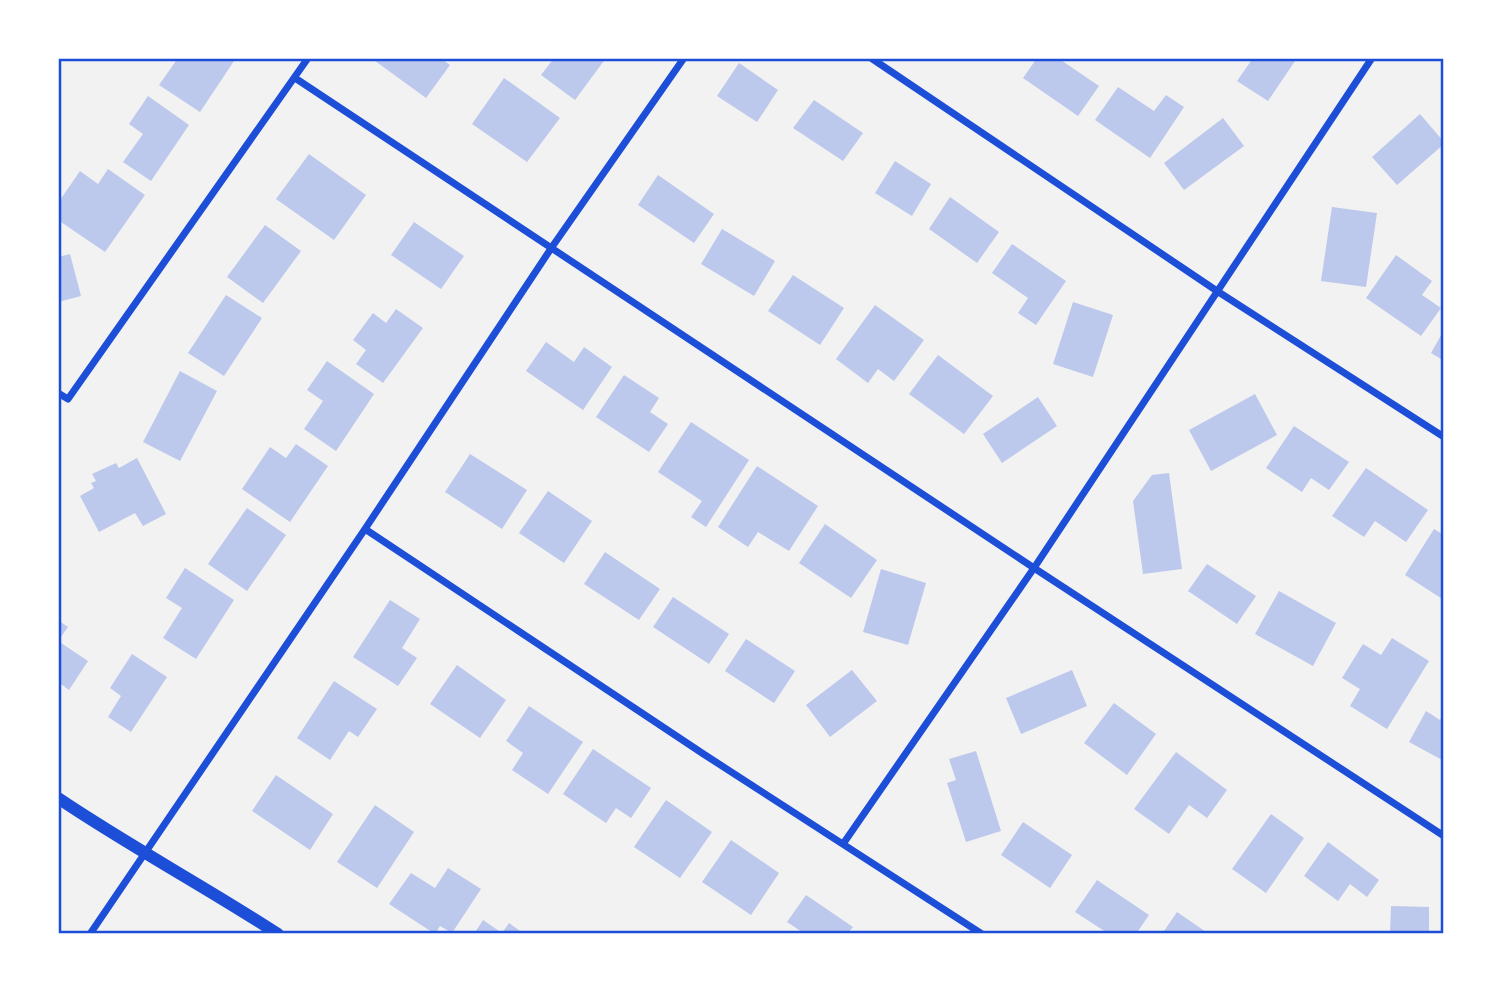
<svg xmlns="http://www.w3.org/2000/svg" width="1502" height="992" viewBox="0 0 1502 992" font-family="Literata,serif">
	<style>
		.building { fill: #bdc9ec }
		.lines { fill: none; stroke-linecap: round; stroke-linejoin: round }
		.minor { stroke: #1d4ed8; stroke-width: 7 }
		.tertiary { stroke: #1d4ed8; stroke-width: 12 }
		.neatline { fill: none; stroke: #1d4ed8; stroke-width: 2.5 }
	</style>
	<rect width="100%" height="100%" fill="#f2f2f2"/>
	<path class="building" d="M178,58H236L200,112L159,85Z
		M371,58H440L450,65L426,98Z
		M554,58H606L575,100L541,75Z
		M1037,58H1058L1099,86L1078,116L1023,78Z
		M1253,58H1297L1268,101L1237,81Z
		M739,63L778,90L757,122L717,96Z
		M504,78L560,118L527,162L472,124Z
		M1118,87L1154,111L1166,95L1184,107L1150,158L1095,120Z
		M148,96L189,125L151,181L123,162L143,134L129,124Z
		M814,100L863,133L843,161L793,128Z
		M1420,114L1444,142V144L1397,185L1372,157Z
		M1223,118L1244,146L1184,190L1164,163Z
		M309,154L366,195L334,240L276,199Z
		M895,161L931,184L912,216L875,193Z
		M108,169L145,195L105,252L58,220V203L80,171L98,184Z
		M658,175L714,214L694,243L638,205Z
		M950,197L999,232L977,263L929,229Z
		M1332,207L1377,213L1366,287L1321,281Z
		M414,222L464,256L441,289L391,255Z
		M265,225L301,251L263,303L227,277Z
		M722,229L775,261L754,296L701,264Z
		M1012,244L1066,281L1036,325L1018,313L1028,298L992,273Z
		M70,254L81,296L58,302V257Z
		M1396,255L1432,281L1422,295L1441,308L1421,336L1366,298Z
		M793,275L844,308L820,345L768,311Z
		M226,295L262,318L224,376L188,353Z
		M1073,302L1113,315L1093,377L1053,364Z
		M875,305L924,340L894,381L878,369L868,383L836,359Z
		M396,309L423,328L383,383L356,364L366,350L353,340L373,313L386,323Z
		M1444,330V361L1431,353Z
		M546,342L574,362L584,347L612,367L583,410L526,371Z
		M938,355L993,396L964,434L909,394Z
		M327,361L374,394L336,451L304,429L323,401L307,390Z
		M180,371L217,391L180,461L143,442Z
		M624,375L659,398L650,412L668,424L649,452L596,417Z
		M1255,394L1277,435L1211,471L1189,430Z
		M1038,397L1057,426L1002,463L983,434Z
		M691,422L749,460L706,527L691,517L702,501L658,472Z
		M1294,426L1349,462L1329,490L1311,478L1302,492L1266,468Z
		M296,444L328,466L290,522L242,489L270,447L286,458Z
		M470,454L527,490L502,529L445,492Z
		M137,458L166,514L143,526L135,513L99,532L80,496L94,488L91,483L96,481L92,474L116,463L119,468Z
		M757,466L818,506L789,551L758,532L748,547L718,527Z
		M1366,468L1428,510L1406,542L1375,521L1364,537L1332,516Z
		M1169,473L1182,569L1143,574L1133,501L1152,475Z
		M548,491L592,521L564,563L519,533Z
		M247,508L286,535L247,591L208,564Z
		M825,524L877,560L851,598L799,563Z
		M1434,529L1444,535V600L1405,575Z
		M605,552L660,589L639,620L584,584Z
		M1207,564L1256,596L1237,624L1188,591Z
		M185,568L234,600L196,659L163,638L182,608L166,598Z
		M881,569L926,583L908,645L863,632Z
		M1279,591L1336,623L1313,666L1255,634Z
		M673,597L729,634L709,664L653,627Z
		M390,600L420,619L402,648L417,658L398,686L353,657Z
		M58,620L68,627L58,641L88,661L69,690L58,682Z
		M1392,638L1429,661L1387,729L1350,706L1360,689L1342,678L1363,644L1381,655Z
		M746,639L795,671L774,703L725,671Z
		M132,654L167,677L131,732L108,717L121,696L110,688Z
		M457,665L506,700L480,738L430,704Z
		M852,670L877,701L830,737L806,705Z
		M1072,670L1087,706L1021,734L1006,698Z
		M334,681L377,709L358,737L349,731L330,760L297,738Z
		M1114,703L1156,734L1127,775L1084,743Z
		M529,706L583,742L548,794L512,770L523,753L506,741Z
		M1426,711L1440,720L1444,713V761L1409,742Z
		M593,749L651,788L631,818L616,808L606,823L563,794Z
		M976,751L1001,831L966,842L947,783L956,780L949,759Z
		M1176,752L1227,790L1207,818L1189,805L1169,834L1134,809Z
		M276,775L333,814L310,850L252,811Z
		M666,800L712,832L680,878L634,847Z
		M375,805L414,832L377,888L337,862Z
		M1271,814L1304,838L1266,893L1232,869Z
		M1023,822L1072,855L1050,888L1001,855Z
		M731,840L779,873L751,915L702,882Z
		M1328,842L1379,880L1367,897L1350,884L1338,901L1304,876Z
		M448,868L481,889L452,933L440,926L435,934L389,904L411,873L435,888Z
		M1097,880L1149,915L1136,934H1109L1075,912Z
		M806,895L853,927L847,934H805L787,922Z
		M1391,906L1429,907V934H1390Z
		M1177,912L1209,934H1162Z
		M483,920L502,933L509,923L524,934H474Z"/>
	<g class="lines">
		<path class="minor" d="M871,58L1217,291L1444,437
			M295,78L1034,568L1444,836
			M58,393L68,399L308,58
			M365,529L705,755L982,934
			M843,844L1034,568L1372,58
			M90,934L365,529L552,247L684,58"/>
		<path class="tertiary" d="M58,798C129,846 206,887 278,934"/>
	</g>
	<rect width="1502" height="992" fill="none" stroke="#ffffff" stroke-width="119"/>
	<rect x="60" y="60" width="1382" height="872" class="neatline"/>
</svg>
